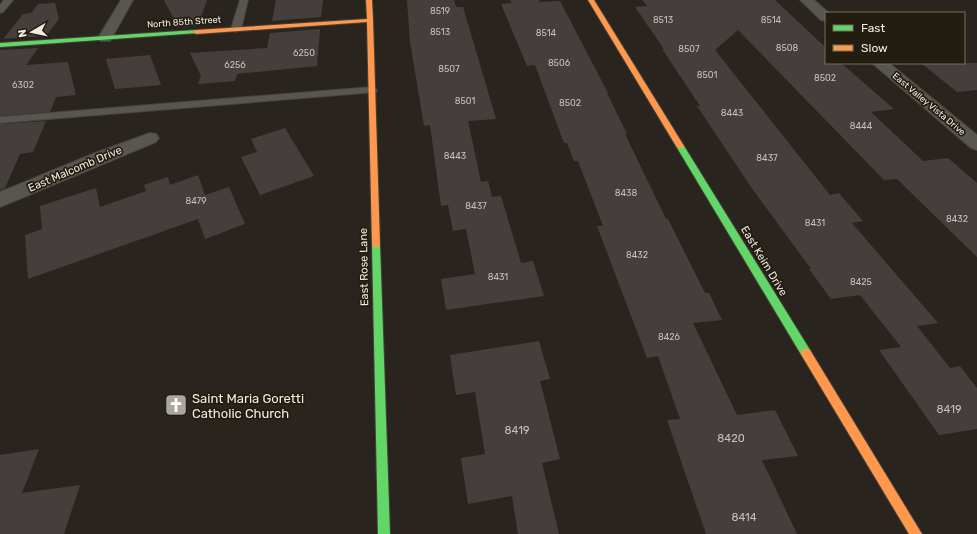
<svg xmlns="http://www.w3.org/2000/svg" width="977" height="534" viewBox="0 0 977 534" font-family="Rubik,sans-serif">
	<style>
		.building { fill: #443f3c }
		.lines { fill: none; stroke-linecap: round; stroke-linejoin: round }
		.lane-casing { stroke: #46423d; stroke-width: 2 }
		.street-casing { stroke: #46423d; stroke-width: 2 }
		.fast-casing { stroke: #46423d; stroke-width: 2 }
		.slow-casing { stroke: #46423d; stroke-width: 2 }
		.lane { fill: #595651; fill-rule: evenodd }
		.street { fill: #595651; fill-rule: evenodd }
		.fast { fill: #63d668; fill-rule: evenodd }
		.slow { fill: #ff974d; fill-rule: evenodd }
		.labels { text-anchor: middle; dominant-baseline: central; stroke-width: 3.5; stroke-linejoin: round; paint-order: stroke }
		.number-label { font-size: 9px; fill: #c5c0b9 }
		.far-street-label { font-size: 9px; fill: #f0ebe3; stroke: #231d10 }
		.street-label { font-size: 11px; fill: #f0ebe3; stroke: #231d10 }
		.near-number-label { font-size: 11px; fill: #c5c0b9 }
		.near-poi-label { font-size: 13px; fill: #f0ebe3; stroke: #231d10; text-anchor: start }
	</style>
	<rect width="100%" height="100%" fill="#29251e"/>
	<path class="building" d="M164,0H207L198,26L178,27Z
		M276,0H323L321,17L272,21Z
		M407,0H454L456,7H463L496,119L468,121L481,182L488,181L492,197L501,196L521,263L533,261L544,296L446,310L441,279L475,274L466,229L453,231L448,205L441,206L430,125L424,126L410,42Z
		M510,0H539L540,2L560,1L608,93H607L627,134H625L666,219H668L705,293H709L722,320L693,323L737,415L775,410L798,456L762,460L797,534H706L667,420L680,419L658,356L647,358L597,226H603L578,161H574L567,143H564L535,65L527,66L501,4L512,3Z
		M642,0H775L826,48V63H841L894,109L871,112L923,161L948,158L977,183V257L897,179L884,180L738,30L715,50L830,195L839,193L863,221L852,223L938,323L917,326L950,368L960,366L977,388V429L939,435L879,350L901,347L860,295L831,299L809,269H811L751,187L697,106H700L662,49H664L635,7L647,6Z
		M55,3L59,19L46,36L3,39L23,14L31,13L38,4Z
		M320,29L317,66L237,74L235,81L198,84L201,76L190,53L267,48L270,33Z
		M38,48L26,65L68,62L76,95L56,97L50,112L0,116V50Z
		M150,55L161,85L115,89L106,59Z
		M921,63H977V90L957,92Z
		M46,121L33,152L20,154L5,188L0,190V124Z
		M285,128L314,176L260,195L241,157L257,152L251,139Z
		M198,175L205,195L229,187L245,224L205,239L198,219L28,279L25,235L42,229L40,206L96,188L100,207L146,191L144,185L168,177L170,185Z
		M539,341L550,379L540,381L560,459L542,463L559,534H518L512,496L468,504L461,458L485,454L475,392L456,395L450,355Z
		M39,449L22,493L80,485L64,534H0V455Z"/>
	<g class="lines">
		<g class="lane-casing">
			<path id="lane" d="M4,0H13L3,12L0,13V5Z
				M240,0H248L241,29L236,32L231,29Z
				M372,87L377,90L376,92L0,123V117Z"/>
		</g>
		<g class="street-casing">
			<path id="street" d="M121,0H133L110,41H100L98,38Z
				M800,0H814L829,13H826V21L821,20Z
				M872,63H889L977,135V150L971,148Z
				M150,133L156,134L159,138L156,142L0,207V192L95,153Z"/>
		</g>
		<g class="fast-casing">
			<path id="fast" d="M196,30L198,31V33L0,47V43Z
				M677,144H680L684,146L810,350L811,353L810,356L806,357L802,356L676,146Z
				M376,242L380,245L390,534H378L372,245Z"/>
		</g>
		<g class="slow-casing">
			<path id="slow" d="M366,0H372L373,20L380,245L376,248L372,245L367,22L196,34L193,32L196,30L367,19Z
				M588,0H594L684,146L683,148H680L676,146Z
				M806,349L810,350L922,534H909L802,356L801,353L802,350Z"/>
		</g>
		<use href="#lane" class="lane"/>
		<use href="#street" class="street"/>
		<use href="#fast" class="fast"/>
		<use href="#slow" class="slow"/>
	</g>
	<defs>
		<g id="church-square" transform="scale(1.15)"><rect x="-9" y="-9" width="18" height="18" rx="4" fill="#aaa69e" stroke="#231d10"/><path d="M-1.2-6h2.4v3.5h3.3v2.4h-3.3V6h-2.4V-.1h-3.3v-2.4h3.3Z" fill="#fff"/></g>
	</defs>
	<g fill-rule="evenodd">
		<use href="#church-square" x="176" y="405"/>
	</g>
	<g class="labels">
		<g class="number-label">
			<text x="440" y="11">8519</text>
			<text x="663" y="20">8513</text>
			<text x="771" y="20">8514</text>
			<text x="440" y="32">8513</text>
			<text x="546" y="33">8514</text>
			<text x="787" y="48">8508</text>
			<text x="689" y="49">8507</text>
			<text x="304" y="53">6250</text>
			<text x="559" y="63">8506</text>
			<text x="235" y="65">6256</text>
			<text x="449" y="69">8507</text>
			<text x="707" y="75">8501</text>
			<text x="825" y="78">8502</text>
			<text x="23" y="85">6302</text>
			<text x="465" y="101">8501</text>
			<text x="570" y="103">8502</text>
			<text x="732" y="113">8443</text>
			<text x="861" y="126">8444</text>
			<text x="455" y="156">8443</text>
			<text x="767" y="158">8437</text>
			<text x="626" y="193">8438</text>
			<text x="196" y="201">8479</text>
			<text x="476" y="206">8437</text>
			<text x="957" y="219">8432</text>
			<text x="815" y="223">8431</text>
			<text x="637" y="255">8432</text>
			<text x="498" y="277">8431</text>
			<text x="861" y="282">8425</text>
			<text x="669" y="337">8426</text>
		</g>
		<g class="far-street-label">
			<text transform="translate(184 22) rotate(-4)">North 85th Street</text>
			<text transform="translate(929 104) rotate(40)">East Valley Vista Drive</text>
		</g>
		<g class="street-label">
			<text transform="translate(75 169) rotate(-23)">East Malcomb Drive</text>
			<text transform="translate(764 261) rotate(59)">East Keim Drive</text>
			<text transform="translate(364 267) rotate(-91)">East Rose Lane</text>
		</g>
		<g class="near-number-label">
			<text x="949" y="409">8419</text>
			<text x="517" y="430">8419</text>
			<text x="731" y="438">8420</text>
			<text x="744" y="517">8414</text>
		</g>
		<g class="near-poi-label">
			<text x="192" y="398">Saint Maria Goretti<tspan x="192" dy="15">Catholic Church</tspan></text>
		</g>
	</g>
	<rect x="825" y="12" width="140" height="52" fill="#231d10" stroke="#756f64"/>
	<rect x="833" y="25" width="20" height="6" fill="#63d668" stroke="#756f64"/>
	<text x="861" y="32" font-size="12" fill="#f0ebe3">Fast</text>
	<rect x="833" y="45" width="20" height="6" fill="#ff974d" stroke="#756f64"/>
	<text x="861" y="52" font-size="12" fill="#f0ebe3">Slow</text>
	<g transform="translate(32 32) rotate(261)" stroke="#231d10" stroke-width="3" paint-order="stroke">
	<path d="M0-3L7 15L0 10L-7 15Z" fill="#f0ebe3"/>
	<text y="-6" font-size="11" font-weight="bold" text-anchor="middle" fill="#f0ebe3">N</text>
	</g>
</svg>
